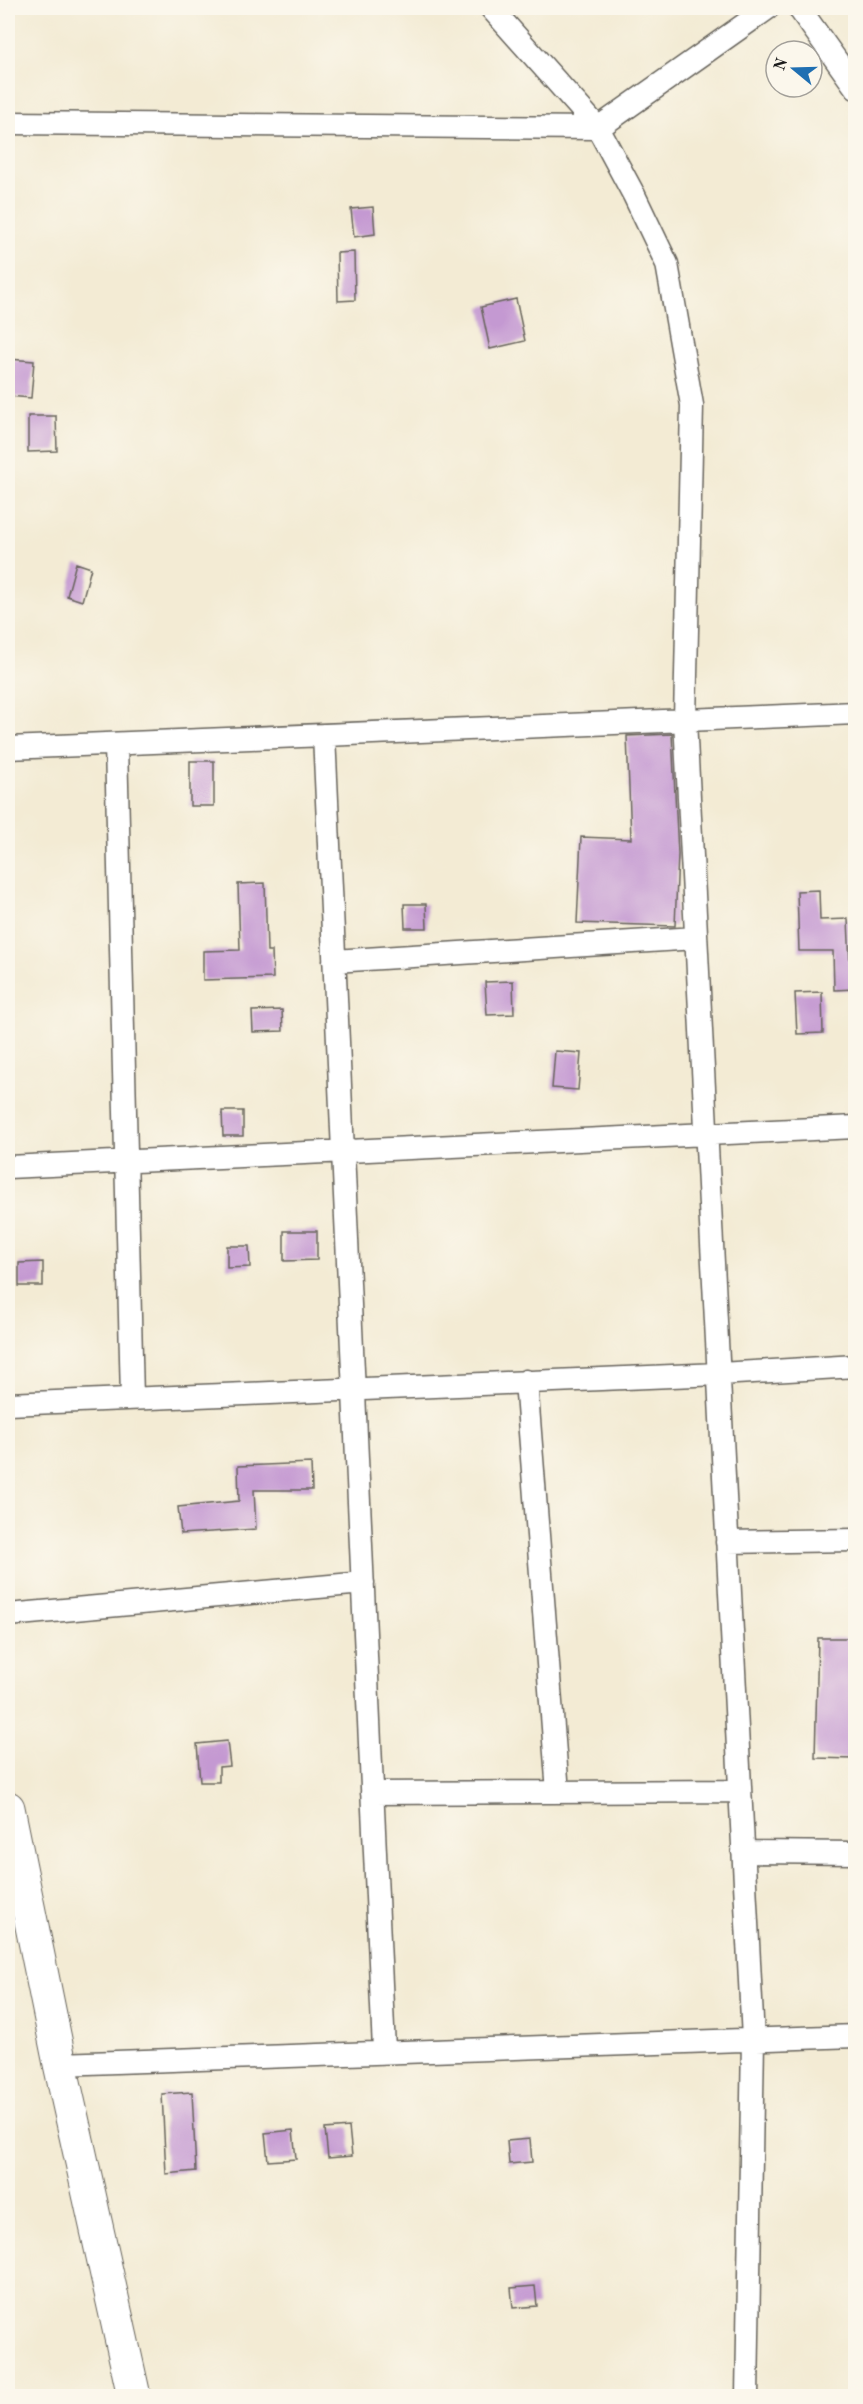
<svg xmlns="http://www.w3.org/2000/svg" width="863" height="2404" viewBox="0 0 863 2404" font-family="'Old Standard TT',serif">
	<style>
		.building { fill: #c499d2 }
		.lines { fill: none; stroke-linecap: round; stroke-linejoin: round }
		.minor-casing { stroke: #67645c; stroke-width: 25 }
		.trunk-casing { stroke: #67645c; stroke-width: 35 }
		.minor { stroke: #fff; stroke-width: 22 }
		.trunk { stroke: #fff; stroke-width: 33 }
	</style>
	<rect width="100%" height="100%" fill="#fbf7ec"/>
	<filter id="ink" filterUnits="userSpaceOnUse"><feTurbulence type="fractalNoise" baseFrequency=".0167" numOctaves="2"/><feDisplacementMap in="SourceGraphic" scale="12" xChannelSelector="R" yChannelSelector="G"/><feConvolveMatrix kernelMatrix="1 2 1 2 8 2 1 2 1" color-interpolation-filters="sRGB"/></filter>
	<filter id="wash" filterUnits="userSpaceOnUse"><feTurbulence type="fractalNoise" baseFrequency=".008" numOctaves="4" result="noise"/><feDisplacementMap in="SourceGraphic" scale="24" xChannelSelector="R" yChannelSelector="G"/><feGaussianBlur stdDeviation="1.35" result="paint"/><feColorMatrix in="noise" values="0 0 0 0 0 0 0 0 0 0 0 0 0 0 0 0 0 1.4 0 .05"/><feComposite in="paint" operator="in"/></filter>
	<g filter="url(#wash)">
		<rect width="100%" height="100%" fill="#f3ebd4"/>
		<g id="blocks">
			<path class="building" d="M373,207L375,234L354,237L351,209Z
				M354,252L355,300L338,301L337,253Z
				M516,299L525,341L490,349L481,307Z
				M8,359L34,361L31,398L8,396Z
				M28,416H56L57,451L28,452Z
				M76,563L91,568L82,601L67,596Z
				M672,734L678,854L675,926L577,923L581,837L631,839L627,736Z
				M190,761H214V806H190Z
				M265,883L267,951H272L273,978L203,980V951L240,950L238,884Z
				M819,890L820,920L848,919L850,965H855V989L834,990L833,951H799L797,891Z
				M404,904H426L427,928H405Z
				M513,981L514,1014L487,1015L485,982Z
				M822,992L823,1033L797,1034L795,993Z
				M282,1010L283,1031L253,1032L252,1011Z
				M555,1051L581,1053L578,1090L552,1088Z
				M222,1111H243V1136H223Z
				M284,1231H317V1260L284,1261Z
				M227,1246H249L250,1267L227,1268Z
				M43,1262V1286H19V1263Z
				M311,1463L312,1490H254L256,1529L181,1534L178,1507L239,1501L238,1466Z
				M818,1638H855V1759L815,1758Z
				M227,1741L230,1766L219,1767V1782H200L197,1744Z
				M192,2092L196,2171L166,2174L162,2094Z
				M349,2127L352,2156L328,2158L325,2129Z
				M293,2130L296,2159L268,2161L265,2133Z
				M530,2139L532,2162L509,2164L507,2141Z
				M535,2286L537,2306L513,2308L511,2288Z"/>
		</g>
	</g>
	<g filter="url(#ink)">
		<use href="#blocks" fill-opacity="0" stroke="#67645c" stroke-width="1.5"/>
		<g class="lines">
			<g class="minor-casing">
				<path id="minor" d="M491,8L598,128L634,195L667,264L692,405L685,720L753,2039L747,2396
					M799,8L856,88
					M8,123L598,128L768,8
					M324,735L384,2050
					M116,744L132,1398
					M8,748L856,713
					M334,961L696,938
					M8,1167L856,1127
					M526,1381L558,1792
					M8,1404L719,1374L856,1366
					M727,1542L856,1540
					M8,1615L363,1583
					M372,1793L740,1791
					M743,1852L856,1853
					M60,2064L856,2036"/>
			</g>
			<g class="trunk-casing">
				<path id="trunk" d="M8,1808L60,2064L134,2396"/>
			</g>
			<use href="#minor" class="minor"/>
			<use href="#trunk" class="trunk"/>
		</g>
	</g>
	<rect width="863" height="2404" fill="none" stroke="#fbf7ec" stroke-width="30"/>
	<g transform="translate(794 69) rotate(289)"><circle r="28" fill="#fbf7ec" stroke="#a29f99" stroke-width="1.5"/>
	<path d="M0-4.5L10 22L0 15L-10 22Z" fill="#1f6fb2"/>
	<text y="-9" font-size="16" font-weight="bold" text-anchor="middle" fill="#1c1c1c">N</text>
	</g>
</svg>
